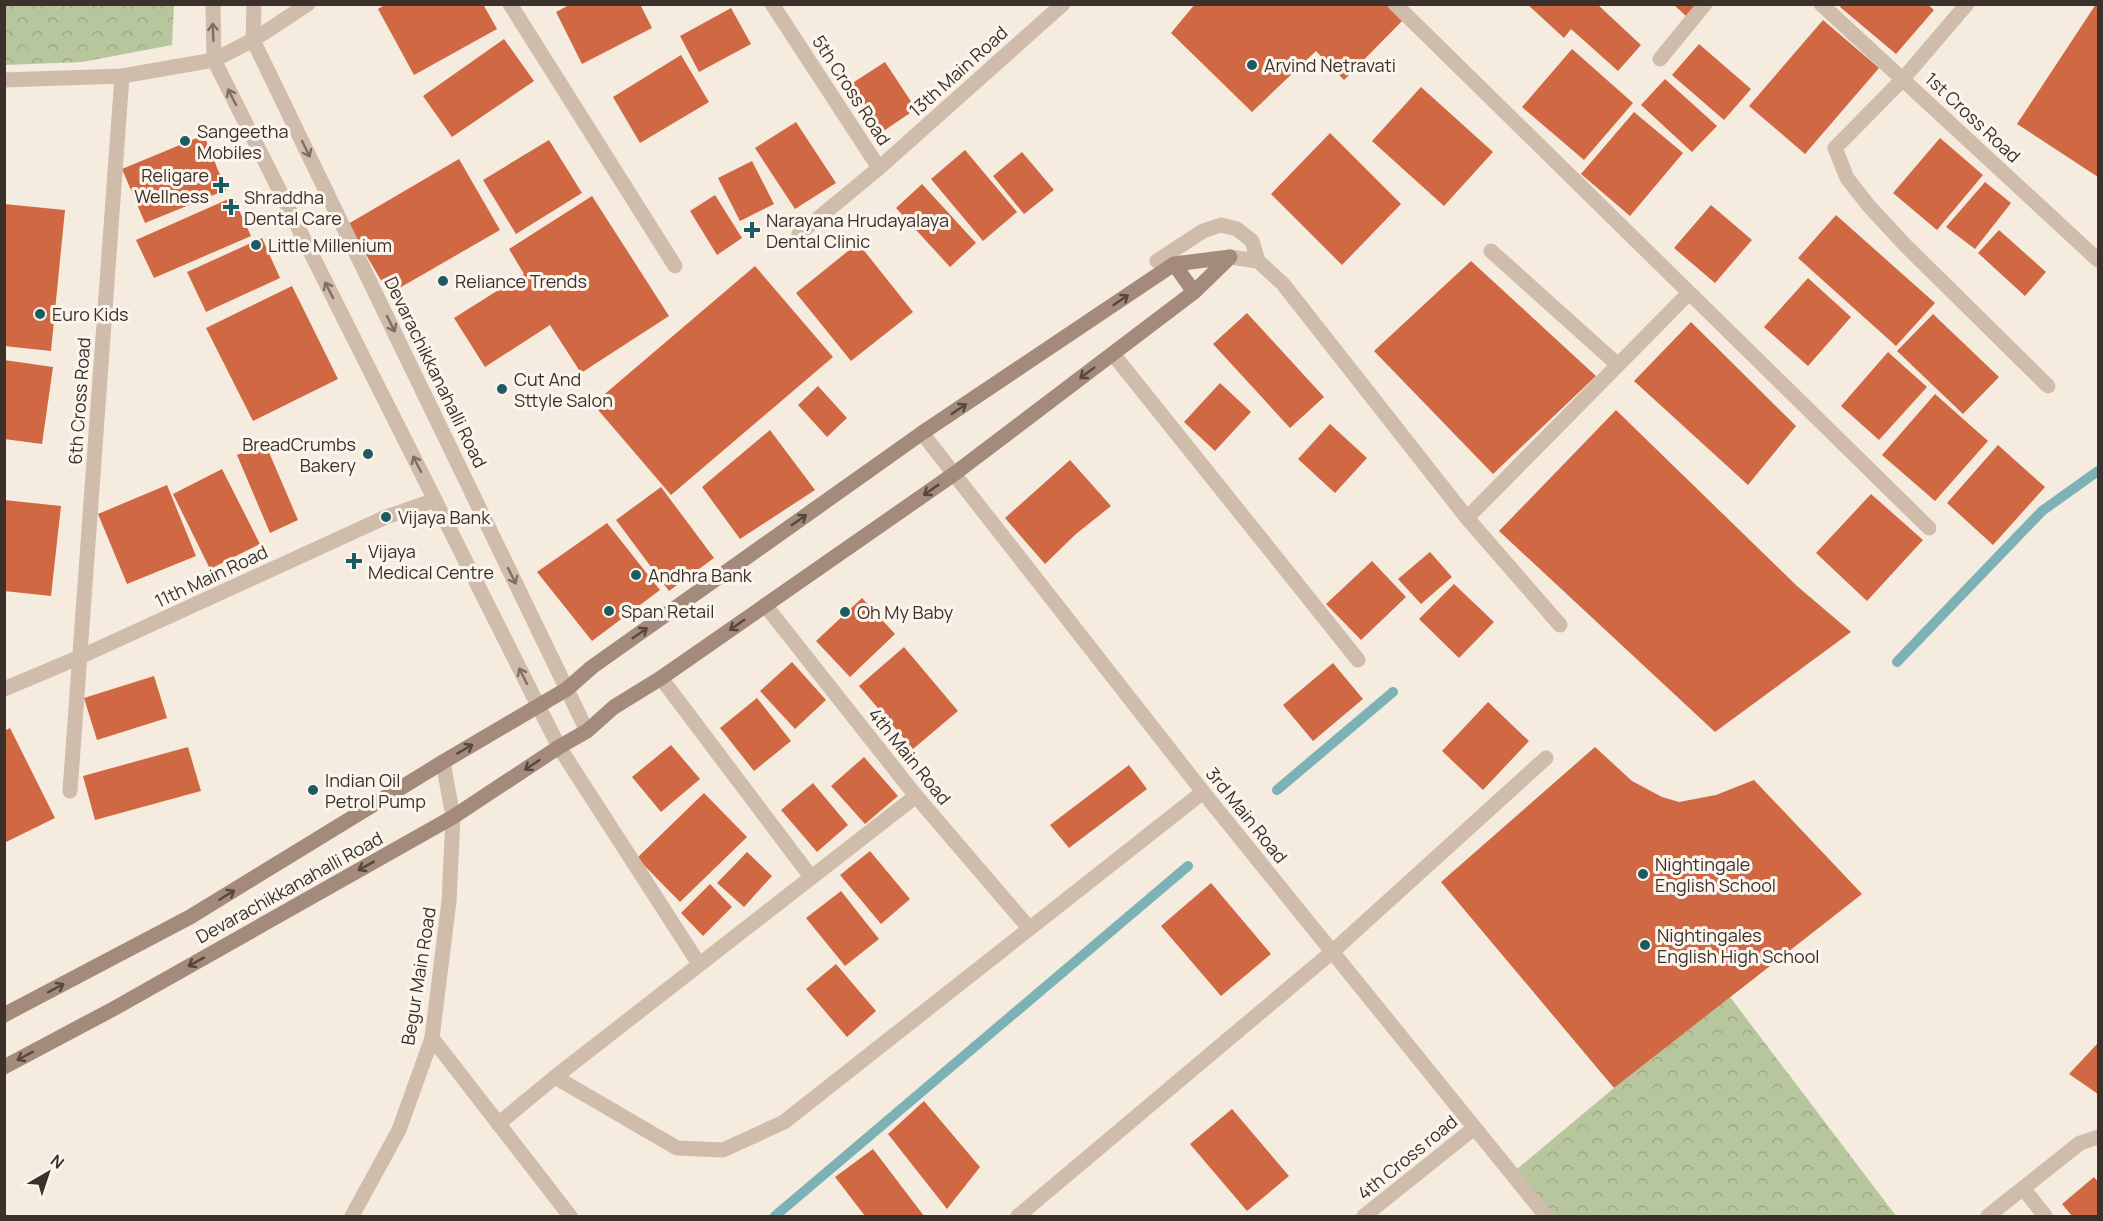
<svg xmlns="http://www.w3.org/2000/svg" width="2103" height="1221" viewBox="0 0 2103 1221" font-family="Manrope,sans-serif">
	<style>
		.forest { fill: url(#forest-crowns) }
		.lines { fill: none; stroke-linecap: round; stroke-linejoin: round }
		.stream { stroke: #7cb1b5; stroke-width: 10 }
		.building { fill: #d06943 }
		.minor { stroke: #cfbcaa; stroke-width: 15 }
		.tertiary { stroke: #cfbcaa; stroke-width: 15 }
		.secondary { stroke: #a38a7b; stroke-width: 15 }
		.oneway { stroke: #7e6f64 }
		.oneway2 { stroke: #56463e }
		.poi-dot { fill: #1b5b61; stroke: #fcf5ed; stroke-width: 2 }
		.labels { text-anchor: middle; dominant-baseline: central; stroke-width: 6; stroke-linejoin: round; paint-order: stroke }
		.poi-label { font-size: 18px; fill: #3c302a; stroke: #fcf5ed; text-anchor: start }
		.street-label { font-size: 18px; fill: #3c302a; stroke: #fcf5ed }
	</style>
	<defs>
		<pattern id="forest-crowns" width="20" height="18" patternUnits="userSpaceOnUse" patternTransform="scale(1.5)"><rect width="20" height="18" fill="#b7c69d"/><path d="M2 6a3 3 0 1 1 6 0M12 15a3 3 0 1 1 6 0" fill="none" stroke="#9eaa87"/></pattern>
	</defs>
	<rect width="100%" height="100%" fill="#f5ebdf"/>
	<path class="forest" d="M4,5H174L172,45L82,62L5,65Z
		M1730,997L1896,1216H1546L1511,1174L1614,1088Z"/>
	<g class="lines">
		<path class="stream" d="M1897,662L2042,511L2098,471
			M1277,790L1393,692
			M775,1216L1188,866"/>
	</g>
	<path class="building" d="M386,4H483L497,29L414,75L378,9Z
		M571,4H640L652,28L582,64L556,12Z
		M1195,4H1393L1406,17L1344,80L1316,51L1252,112L1171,33Z
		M1527,4H1597L1641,45L1618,71L1571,29L1564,38Z
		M1673,4H1697L1687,17Z
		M1842,4H1927L1934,10L1896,54L1840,7Z
		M2096,4H2098V177L2017,124Z
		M731,8L751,44L699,72L680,36Z
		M1823,20L1879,68L1805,154L1749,106Z
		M504,39L534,81L452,137L423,96Z
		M1699,44L1751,89L1724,120L1672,75Z
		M1572,49L1633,103L1584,160L1522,107Z
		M681,55L709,102L640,143L613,97Z
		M885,62L916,109L882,132L851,84Z
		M1665,79L1717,126L1692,152L1641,105Z
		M1421,87L1493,152L1444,206L1372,141Z
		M1634,112L1683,153L1630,216L1581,174Z
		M796,122L836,183L795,209L755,148Z
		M1330,133L1401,204L1342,265L1271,194Z
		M204,135L226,190L145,223L122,169Z
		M1940,138L1983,175L1937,230L1893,193Z
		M549,140L582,193L516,234L483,180Z
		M965,150L1017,212L983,241L931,179Z
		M1022,152L1054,190L1024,214L993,176Z
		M459,159L500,230L389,294L348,224Z
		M752,161L774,204L740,221L718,178Z
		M1985,182L2011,203L1975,249L1946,227Z
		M922,184L976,243L950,267L896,208Z
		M715,195L742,238L717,255L690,211Z
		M592,196L669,316L581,373L550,325L485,367L454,318L524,274L509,249Z
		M233,197L251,236L154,278L136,240Z
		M4,204L65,210L51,351L4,346Z
		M1711,205L1752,240L1715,283L1674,248Z
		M1836,215L1935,303L1896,346L1798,258Z
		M1999,230L2046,272L2025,296L1978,253Z
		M262,238L280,278L206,312L187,272Z
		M858,243L913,312L851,361L796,293Z
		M1471,261L1596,376L1493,474L1374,351Z
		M755,266L833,357L671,495L593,404Z
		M1808,278L1851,317L1808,366L1764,327Z
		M292,286L338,379L253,421L206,328Z
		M1247,313L1324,397L1290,428L1213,344Z
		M1933,314L1999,377L1963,414L1897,351Z
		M1691,322L1796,426L1748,485L1634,381Z
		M1888,352L1927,387L1879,440L1841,406Z
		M4,360L53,367L42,444L4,439Z
		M1220,383L1251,412L1215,451L1184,422Z
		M818,386L847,418L827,437L798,405Z
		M1935,394L1988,441L1935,501L1882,455Z
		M1616,410L1797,586L1851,632L1715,732L1499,531Z
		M1330,424L1367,458L1335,493L1298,459Z
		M770,430L815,490L740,539L702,487Z
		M265,443L298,520L270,533L237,455Z
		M1998,445L2045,487L1993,545L1947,503Z
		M1070,460L1111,506L1076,534L1045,564L1005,518Z
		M222,469L260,544L210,569L173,494Z
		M167,485L196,556L127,584L98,514Z
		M661,487L714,558L669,591L616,520Z
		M1871,494L1923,540L1867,601L1816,553Z
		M4,500L61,506L51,596L4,591Z
		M607,523L660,590L592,641L537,572Z
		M1430,552L1452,577L1421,604L1398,579Z
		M1372,561L1406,597L1361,640L1326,604Z
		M1454,584L1494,622L1459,658L1419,619Z
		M862,598L895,634L850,677L816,641Z
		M904,647L958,711L913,749L859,686Z
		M792,662L826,700L795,729L760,691Z
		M1333,663L1363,699L1313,741L1283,705Z
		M154,676L167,718L97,740L84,698Z
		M757,698L791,741L754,771L720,728Z
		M1488,702L1529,741L1483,790L1442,751Z
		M10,728L55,818L4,843V731Z
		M671,745L700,779L661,812L632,777Z
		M188,747L201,791L95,820L83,776Z
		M1595,747L1632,781L1662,797L1679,802L1716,795L1754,780L1862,894L1614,1088L1441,882Z
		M864,757L898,796L865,824L831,786Z
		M1129,765L1147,789L1069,848L1050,825Z
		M813,783L848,825L817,852L781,810Z
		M704,793L747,837L680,902L637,858Z
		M870,851L910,899L881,924L840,875Z
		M747,852L772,876L744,907L717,883Z
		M1211,883L1271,954L1221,996L1161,926Z
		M710,884L732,907L703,936L681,913Z
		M841,891L879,939L845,966L806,918Z
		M836,964L876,1011L847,1037L806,989Z
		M2098,1043V1094L2069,1074Z
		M924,1101L980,1167L947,1209L888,1134Z
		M1232,1109L1289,1176L1247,1211L1190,1144Z
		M873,1149L924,1216H865L835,1177Z
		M2094,1177L2098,1182V1216H2072L2062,1204Z"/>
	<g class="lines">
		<path class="minor" d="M510,4L675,266
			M772,4L879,168
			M1395,4L1929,528
			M1821,4L2098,260
			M1967,4L1903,79L1835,148L1847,178L1868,205L1905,245L2048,386
			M1660,59L1705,4
			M799,234L879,168L1063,4
			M1491,251L1618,365
			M1230,257L1258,261L1283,284L1467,518L1689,293
			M1157,261L1203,231L1221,225L1237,229L1252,241L1258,261
			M1113,354L1358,660
			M1467,518L1560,625
			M765,605L916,796L1029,928
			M661,678L811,877
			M4,689L80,657L386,517L435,500
			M559,747L699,964
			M70,791L122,76
			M432,1038L570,1216
			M555,1077L677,1148L723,1150L784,1122L1203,792
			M498,1124L555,1077L916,796
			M2023,1188L2045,1216
			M1018,1216L1332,952L1546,758
			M1364,1216L1473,1129
			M1988,1216L2080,1143L2098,1137"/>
		<path class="tertiary" d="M213,4L214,60L559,747
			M254,4L253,40L587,731
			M4,80L122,76L214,60L253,40L308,4
			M922,433L1203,792L1546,1216
			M352,1216L399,1130L432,1038L449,901L453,817L443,762"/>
		<path class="secondary" d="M1174,264L1194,292
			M4,1015L190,917L443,762L567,689L592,667L922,433L1174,264L1230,257
			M4,1067L115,1008L453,817L559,747L587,731L614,707L661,678L954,474L1194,292L1230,257"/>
	</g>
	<defs><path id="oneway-shaft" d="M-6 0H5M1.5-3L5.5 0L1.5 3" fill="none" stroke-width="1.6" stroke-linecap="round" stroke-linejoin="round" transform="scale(1.5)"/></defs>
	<g class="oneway">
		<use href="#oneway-shaft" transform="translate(213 32) rotate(-92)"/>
		<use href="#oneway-shaft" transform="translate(232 97) rotate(-117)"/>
		<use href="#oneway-shaft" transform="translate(306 149) rotate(64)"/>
		<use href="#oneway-shaft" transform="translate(329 290) rotate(-117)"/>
		<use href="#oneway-shaft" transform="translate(391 324) rotate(64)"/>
		<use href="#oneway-shaft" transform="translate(417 464) rotate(-117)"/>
		<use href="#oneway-shaft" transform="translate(512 576) rotate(64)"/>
		<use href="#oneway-shaft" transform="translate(523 676) rotate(-117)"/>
	</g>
	<g class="oneway2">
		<use href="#oneway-shaft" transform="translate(1121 300) rotate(-34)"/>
		<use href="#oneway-shaft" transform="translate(1087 373) rotate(143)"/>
		<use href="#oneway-shaft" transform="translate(959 409) rotate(-34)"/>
		<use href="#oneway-shaft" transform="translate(931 490) rotate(145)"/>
		<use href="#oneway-shaft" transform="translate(799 520) rotate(-35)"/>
		<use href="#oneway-shaft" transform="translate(737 625) rotate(145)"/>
		<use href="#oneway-shaft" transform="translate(640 633) rotate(-35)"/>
		<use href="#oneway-shaft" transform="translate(465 749) rotate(-30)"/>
		<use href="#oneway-shaft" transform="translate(532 765) rotate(146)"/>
		<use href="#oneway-shaft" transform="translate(366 866) rotate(151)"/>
		<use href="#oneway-shaft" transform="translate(227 895) rotate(-32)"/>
		<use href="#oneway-shaft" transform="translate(196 962) rotate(151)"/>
		<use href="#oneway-shaft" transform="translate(56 988) rotate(-28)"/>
		<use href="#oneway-shaft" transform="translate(25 1056) rotate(152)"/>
	</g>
	<g class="poi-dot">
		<circle cx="1252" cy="65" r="6"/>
		<circle cx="185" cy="141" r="6"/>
		<path d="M218 176h6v6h6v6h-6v6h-6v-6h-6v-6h6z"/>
		<path d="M228 198h6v6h6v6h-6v6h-6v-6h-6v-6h6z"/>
		<path d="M749 221h6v6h6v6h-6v6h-6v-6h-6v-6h6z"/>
		<circle cx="256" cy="245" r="6"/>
		<circle cx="443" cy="281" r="6"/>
		<circle cx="40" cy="314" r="6"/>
		<circle cx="502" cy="389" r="6"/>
		<circle cx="368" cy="454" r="6"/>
		<circle cx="386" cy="517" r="6"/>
		<path d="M351 552h6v6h6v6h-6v6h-6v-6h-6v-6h6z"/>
		<circle cx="636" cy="575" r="6"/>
		<circle cx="609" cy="611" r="6"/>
		<circle cx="845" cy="612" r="6"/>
		<circle cx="313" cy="790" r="6"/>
		<circle cx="1643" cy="874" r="6"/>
		<circle cx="1645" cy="945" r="6"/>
	</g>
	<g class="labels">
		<g class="poi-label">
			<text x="1264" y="65">Arvind Netravati</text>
			<text x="197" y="131">Sangeetha<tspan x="197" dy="21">Mobiles</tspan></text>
			<text x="209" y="175" text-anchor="end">Religare<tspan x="209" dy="21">Wellness</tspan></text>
			<text x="244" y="197">Shraddha<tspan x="244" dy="21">Dental Care</tspan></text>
			<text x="766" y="220">Narayana Hrudayalaya<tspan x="766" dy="21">Dental Clinic</tspan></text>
			<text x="268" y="245">Little Millenium</text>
			<text x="455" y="281">Reliance Trends</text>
			<text x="52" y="314">Euro Kids</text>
			<text x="514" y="379">Cut And<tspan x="514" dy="21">Sttyle Salon</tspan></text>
			<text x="356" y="444" text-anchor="end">BreadCrumbs<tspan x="356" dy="21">Bakery</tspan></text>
			<text x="398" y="517">Vijaya Bank</text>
			<text x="368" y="551">Vijaya<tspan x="368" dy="21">Medical Centre</tspan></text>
			<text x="648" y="575">Andhra Bank</text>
			<text x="621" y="611">Span Retail</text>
			<text x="857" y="612">Oh My Baby</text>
			<text x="325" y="780">Indian Oil<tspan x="325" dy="21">Petrol Pump</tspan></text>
			<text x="1655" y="864">Nightingale<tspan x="1655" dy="21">English School</tspan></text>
			<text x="1657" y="935">Nightingales<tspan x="1657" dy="21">English High School</tspan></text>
		</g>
		<g class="street-label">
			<text transform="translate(958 71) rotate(-42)">13th Main Road</text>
			<text transform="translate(852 90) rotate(57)">5th Cross Road</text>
			<text transform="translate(1973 117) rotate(43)">1st Cross Road</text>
			<text transform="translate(436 372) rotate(64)">Devarachikkanahalli Road</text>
			<text transform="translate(79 401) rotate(-86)">6th Cross Road</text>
			<text transform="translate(211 576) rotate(-25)">11th Main Road</text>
			<text transform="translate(910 756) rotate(51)">4th Main Road</text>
			<text transform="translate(1247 815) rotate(51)">3rd Main Road</text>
			<text transform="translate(289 887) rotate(-29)">Devarachikkanahalli Road</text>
			<text transform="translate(418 976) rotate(-81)">Begur Main Road</text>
			<text transform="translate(1407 1157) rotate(-39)">4th Cross road</text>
		</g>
	</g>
	<rect width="2103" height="1221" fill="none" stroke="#3c302a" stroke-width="12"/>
	<g transform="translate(48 1173) rotate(39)" stroke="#fcf5ed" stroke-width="4.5" paint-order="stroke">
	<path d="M0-4.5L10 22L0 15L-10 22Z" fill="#3c302a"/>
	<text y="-9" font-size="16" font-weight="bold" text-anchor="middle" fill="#3c302a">N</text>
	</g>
</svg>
